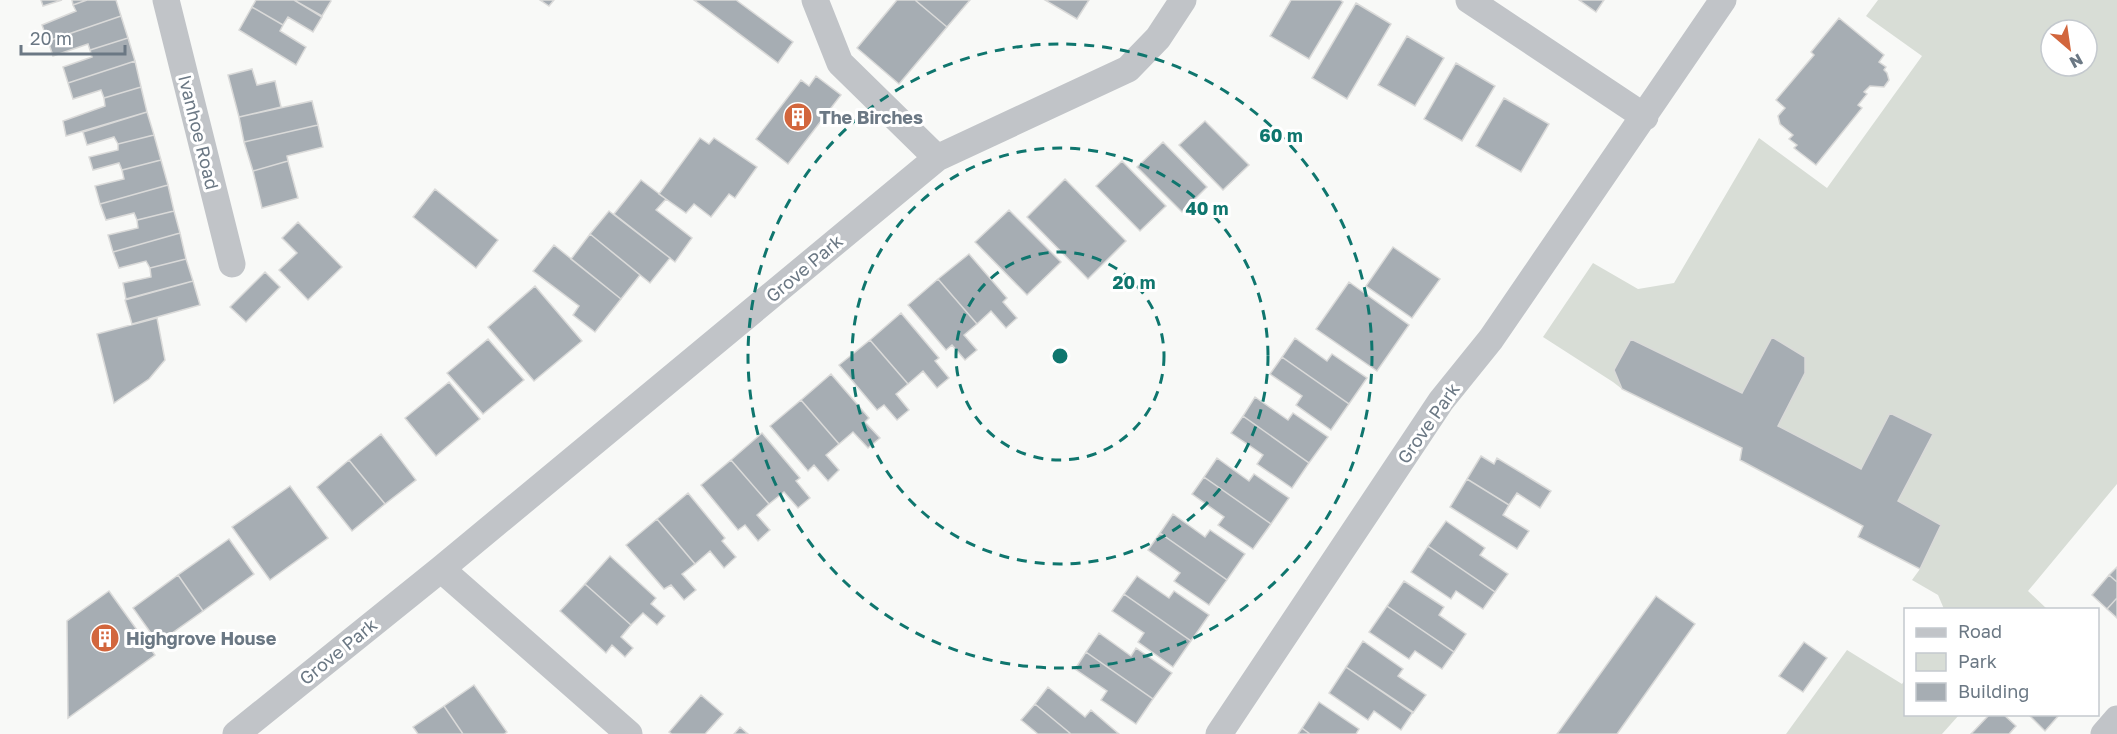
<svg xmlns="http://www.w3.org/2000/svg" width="2117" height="734" viewBox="0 0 2117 734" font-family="'Golos Text',sans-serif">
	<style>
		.green { fill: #d8ddd6; fill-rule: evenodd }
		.building { fill: #a6adb3; stroke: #dadad9; stroke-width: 1.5 }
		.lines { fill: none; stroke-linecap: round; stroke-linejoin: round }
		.minor { stroke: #c1c4c8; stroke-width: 27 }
		.ring { fill: none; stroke: #0f766e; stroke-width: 3; stroke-dasharray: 10 8 }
		.labels { text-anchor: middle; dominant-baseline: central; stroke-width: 6; stroke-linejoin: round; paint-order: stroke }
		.poi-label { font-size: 18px; font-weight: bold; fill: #6b7884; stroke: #fff; text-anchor: start }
		.street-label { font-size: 18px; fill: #6b7884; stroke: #fff }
		.centre { fill: #0f766e; stroke: #fff; stroke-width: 3 }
		.ring-label { font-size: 18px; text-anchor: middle; font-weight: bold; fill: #0f766e; stroke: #fff; stroke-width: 6; stroke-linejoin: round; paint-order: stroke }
	</style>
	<rect width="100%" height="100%" fill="#f8f9f7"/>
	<path class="green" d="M1878,0H2117V484L2028,591L2047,609H1944L1938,595L1912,580L1920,569L1941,525L1898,501L1933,434L1890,413L1861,469L1778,426L1805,373V358L1772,338L1742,393L1631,339L1614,370L1622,389L1613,382L1543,337L1593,263L1638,289L1674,283L1759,138L1827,188L1922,56L1866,16ZM2051,30H2087V66H2051Z
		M1847,650L1902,684L1905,680L1906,714L1959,715L1942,734H1786Z"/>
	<path class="building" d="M41,0H62L43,6Z
		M72,0H87L73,5Z
		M87,0H116L121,16L48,41L42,25L76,11L73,5Z
		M256,0H294L322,17L313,32L288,17L283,25L252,7Z
		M294,0H330L331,1L322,16Z
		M540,0H554L549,6Z
		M694,0H736L793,42L778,63Z
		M897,0H915L947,27L899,84L857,48Z
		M915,0H970L947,27Z
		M1045,0H1089L1077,19Z
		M1291,0H1340L1343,2L1309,59L1270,36Z
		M1579,0H1604L1596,12Z
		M1356,3L1391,24L1347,99L1312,78Z
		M252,7L283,25L280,31L306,47L296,65L239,30Z
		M121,16L128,38L90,50L88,44L53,56L48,41Z
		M1839,18L1884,55L1879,62L1886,67L1884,70L1887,73L1889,80L1884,87L1870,86L1864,92L1867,94L1858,105L1862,108L1816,165L1794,148L1797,145L1789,139L1793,135L1780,124L1778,116L1785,108L1776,100L1814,55L1811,52Z
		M1407,36L1444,58L1415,106L1378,85Z
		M128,38L135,61L68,83L63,67L92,57L90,50Z
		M135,61L141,87L104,98L101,90L73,99L68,83Z
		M1456,63L1495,86L1462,141L1424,119Z
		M252,69L257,85L275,81L281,107L239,117L228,75Z
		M816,76L841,95L788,164L756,139L801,80L809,86Z
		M141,87L147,112L66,136L63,121L105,106L104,98Z
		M1504,98L1549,124L1521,172L1476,146Z
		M312,101L318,125L244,142L239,117Z
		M147,112L154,135L118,144L114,137L87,145L83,132Z
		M1205,121L1249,165L1223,190L1179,145Z
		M318,125L323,147L287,156L288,161L253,171L244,142Z
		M154,135L161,160L122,170L119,163L93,170L89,157L118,150V144Z
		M700,138L709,144L714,138L757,167L735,198L729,194L711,217L694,204L686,213L659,194Z
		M1163,142L1207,187L1182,212L1137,167Z
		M161,160L168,185L100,204L95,186L124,179L122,170Z
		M288,161L298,198L262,208L253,171Z
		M1122,161L1166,206L1140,231L1096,186Z
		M1065,179L1126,241L1088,279L1027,217Z
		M641,180L666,199L656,210L692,238L675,262L614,214Z
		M168,185L174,211L137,220L134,213L106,220L100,204Z
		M435,189L498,240L476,268L413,217Z
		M1009,210L1061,262L1027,295L975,242Z
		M174,211L180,233L113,252L108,235L138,228L137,220Z
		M609,211L670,258L650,283L590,234Z
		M298,222L342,267L308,300L279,270L297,253L282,238Z
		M180,233L186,259L150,268L146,261L119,268L113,252Z
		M590,234L640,275L621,299L571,259Z
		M554,245L621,299L595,332L573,315L579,306L533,271Z
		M1393,247L1440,279L1412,318L1366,286Z
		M969,254L1007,298L1003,302L1017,318L1006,328L991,311L977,324L938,279Z
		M186,259L193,281L126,299L123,283L151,277L150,268Z
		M265,272L280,287L246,322L230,307Z
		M938,279L977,324L964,335L977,350L965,360L952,345L946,350L908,305Z
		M193,281L200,305L132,324L125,300Z
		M1349,282L1409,325L1377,371L1316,329Z
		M535,286L582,341L534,381L488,327Z
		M901,313L939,358L935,361L949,378L937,388L923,371L908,384L870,340Z
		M157,318L165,360L149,379L114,403L97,334Z
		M1772,337L1805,357V373L1778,426L1861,469L1890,413L1933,434L1898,501L1941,525L1920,569L1858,537L1863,526L1740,460L1742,448L1622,389L1614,370L1631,339L1742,393Z
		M1295,338L1327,361L1332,354L1367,378L1349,404L1282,357Z
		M488,339L524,380L483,414L447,373Z
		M870,340L908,384L896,394L909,410L897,420L884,405L877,410L839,365Z
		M1282,357L1349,404L1331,430L1296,405L1302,396L1270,374Z
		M831,374L869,418L865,422L880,438L868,448L853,432L839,444L801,400Z
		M449,382L480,419L436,456L405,418Z
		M1255,397L1288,420L1293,413L1328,437L1309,463L1243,416Z
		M801,400L839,444L826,455L839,470L828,481L814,465L808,471L770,426Z
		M1243,416L1309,463L1292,488L1257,464L1263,455L1231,433Z
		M762,433L800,478L796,481L810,498L798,508L784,492L769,504L731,460Z
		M381,434L416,480L385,504L349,460Z
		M1481,456L1494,464L1497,458L1551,491L1540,508L1517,493L1509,505L1467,479Z
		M1217,458L1249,481L1254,474L1289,498L1271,524L1204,477Z
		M349,460L385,504L352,531L317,487Z
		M731,460L769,504L757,515L770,530L758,541L745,525L738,530L701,485Z
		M1204,477L1271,524L1253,549L1218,525L1224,517L1192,494Z
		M1467,479L1509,505L1503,515L1529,531L1517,549L1450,507Z
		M290,486L328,538L270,580L232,527Z
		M688,493L725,538L722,541L736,557L724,568L710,551L695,564L657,519Z
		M1173,514L1205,537L1210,530L1245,554L1227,580L1160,533Z
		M657,519L695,564L682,574L696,590L684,600L671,585L664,589L626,545Z
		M1446,521L1485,548L1480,555L1508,574L1495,592L1428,546Z
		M1160,533L1227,580L1209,605L1174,581L1180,573L1148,550Z
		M229,539L254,574L203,611L178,575Z
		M1428,546L1495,592L1483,609L1456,591L1451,599L1411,572Z
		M610,556L656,598L651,604L665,616L657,625L643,613L631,625L585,584Z
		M2117,567V582L2109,575Z
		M178,575L203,611L158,643L133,608Z
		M2109,575L2117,582V598L2107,609L2092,595Z
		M1137,576L1169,598L1174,591L1209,615L1191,641L1124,594Z
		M1404,581L1444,607L1439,615L1466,634L1454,652L1387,606Z
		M585,584L631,625L621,637L633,648L625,657L612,645L606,653L560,611Z
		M109,591L155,655L68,718L67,621Z
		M1124,594L1191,641L1173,667L1138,642L1144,633L1112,611Z
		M1656,596L1695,624L1617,734H1557Z
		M2117,598V618L2107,609Z
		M1387,606L1454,652L1442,669L1415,651L1409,659L1369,632Z
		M1099,633L1131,656L1136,648L1172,673L1153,699L1086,652Z
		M1363,641L1403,669L1398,676L1426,695L1413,713L1346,667Z
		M1804,642L1827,658L1803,692L1779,676Z
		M1086,652L1153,699L1136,724L1101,700L1107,691L1075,669Z
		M1346,667L1413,712L1401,730L1374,711L1368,720L1329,693Z
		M474,685L507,732L504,734H463L444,706Z
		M1048,687L1085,717L1091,710L1119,734H1071L1035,704Z
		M701,695L723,714L705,734H672L669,732Z
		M1319,702L1359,729L1356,734H1310L1302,728Z
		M1035,704L1071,734H1038L1021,720Z
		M444,706L463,734H418L413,727Z
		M1990,714H2003L2016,726L2009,734H1971Z
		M2028,714H2060L2045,731Z
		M740,727L748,734H734Z
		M1302,728L1310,734H1298Z"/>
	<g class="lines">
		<path class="minor" d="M166,0L232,264
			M815,0L840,63L937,158
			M1469,0L1645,117
			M441,569L629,734
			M236,734L441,569L937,158L1128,69L1158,38L1183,0
			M1219,734L1441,401L1491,339L1723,0
			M2104,734L2117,719"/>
	</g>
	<g class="ring">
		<circle cx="1060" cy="356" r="104"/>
		<circle cx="1060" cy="356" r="208"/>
		<circle cx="1060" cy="356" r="312"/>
	</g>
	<defs>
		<g id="building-disc" transform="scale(1.5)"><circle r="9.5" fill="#d2663d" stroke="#fff"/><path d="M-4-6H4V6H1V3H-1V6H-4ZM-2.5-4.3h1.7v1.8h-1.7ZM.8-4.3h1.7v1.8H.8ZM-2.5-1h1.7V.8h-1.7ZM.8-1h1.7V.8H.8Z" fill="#fff"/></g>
	</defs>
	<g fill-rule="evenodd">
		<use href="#building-disc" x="798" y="117"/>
		<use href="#building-disc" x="105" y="638"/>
	</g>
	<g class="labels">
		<g class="poi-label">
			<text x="819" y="117">The Birches</text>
			<text x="126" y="638">Highgrove House</text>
		</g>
		<g class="street-label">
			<text transform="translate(199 132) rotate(76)">Ivanhoe Road</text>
			<text transform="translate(804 268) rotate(-40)">Grove Park</text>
			<text transform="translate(1428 423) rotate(-55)">Grove Park</text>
			<text transform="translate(338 651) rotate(-39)">Grove Park</text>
		</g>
	</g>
	<circle cx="1060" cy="356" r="9" class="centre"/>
	<g class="ring-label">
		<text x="1281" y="142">60 m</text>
		<text x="1207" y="215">40 m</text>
		<text x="1134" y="289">20 m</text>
	</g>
	<rect x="1904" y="608" width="195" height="108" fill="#ffffff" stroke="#c4c9ce" stroke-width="1.5"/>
	<rect x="1916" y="628" width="30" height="9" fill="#c1c4c8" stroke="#c4c9ce" stroke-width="1.5"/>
	<text x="1958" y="638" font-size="18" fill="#6b7884">Road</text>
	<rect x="1916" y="653" width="30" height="18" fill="#d8ddd6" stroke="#c4c9ce" stroke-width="1.5"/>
	<text x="1958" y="668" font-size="18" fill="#6b7884">Park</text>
	<rect x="1916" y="683" width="30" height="18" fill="#a6adb3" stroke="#c4c9ce" stroke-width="1.5"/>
	<text x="1958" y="698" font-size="18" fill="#6b7884">Building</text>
	<g transform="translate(2069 48) rotate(151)"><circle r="28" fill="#ffffff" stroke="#c4c9ce" stroke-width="1.5"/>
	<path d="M0-4.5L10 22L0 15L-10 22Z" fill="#d2663d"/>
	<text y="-9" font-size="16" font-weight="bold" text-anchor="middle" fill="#6b7884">N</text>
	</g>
	<path d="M21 45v9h104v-9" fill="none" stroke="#6b7884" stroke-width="3"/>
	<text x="30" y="45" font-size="18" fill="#6b7884" stroke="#ffffff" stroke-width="4.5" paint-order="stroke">20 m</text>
</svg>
